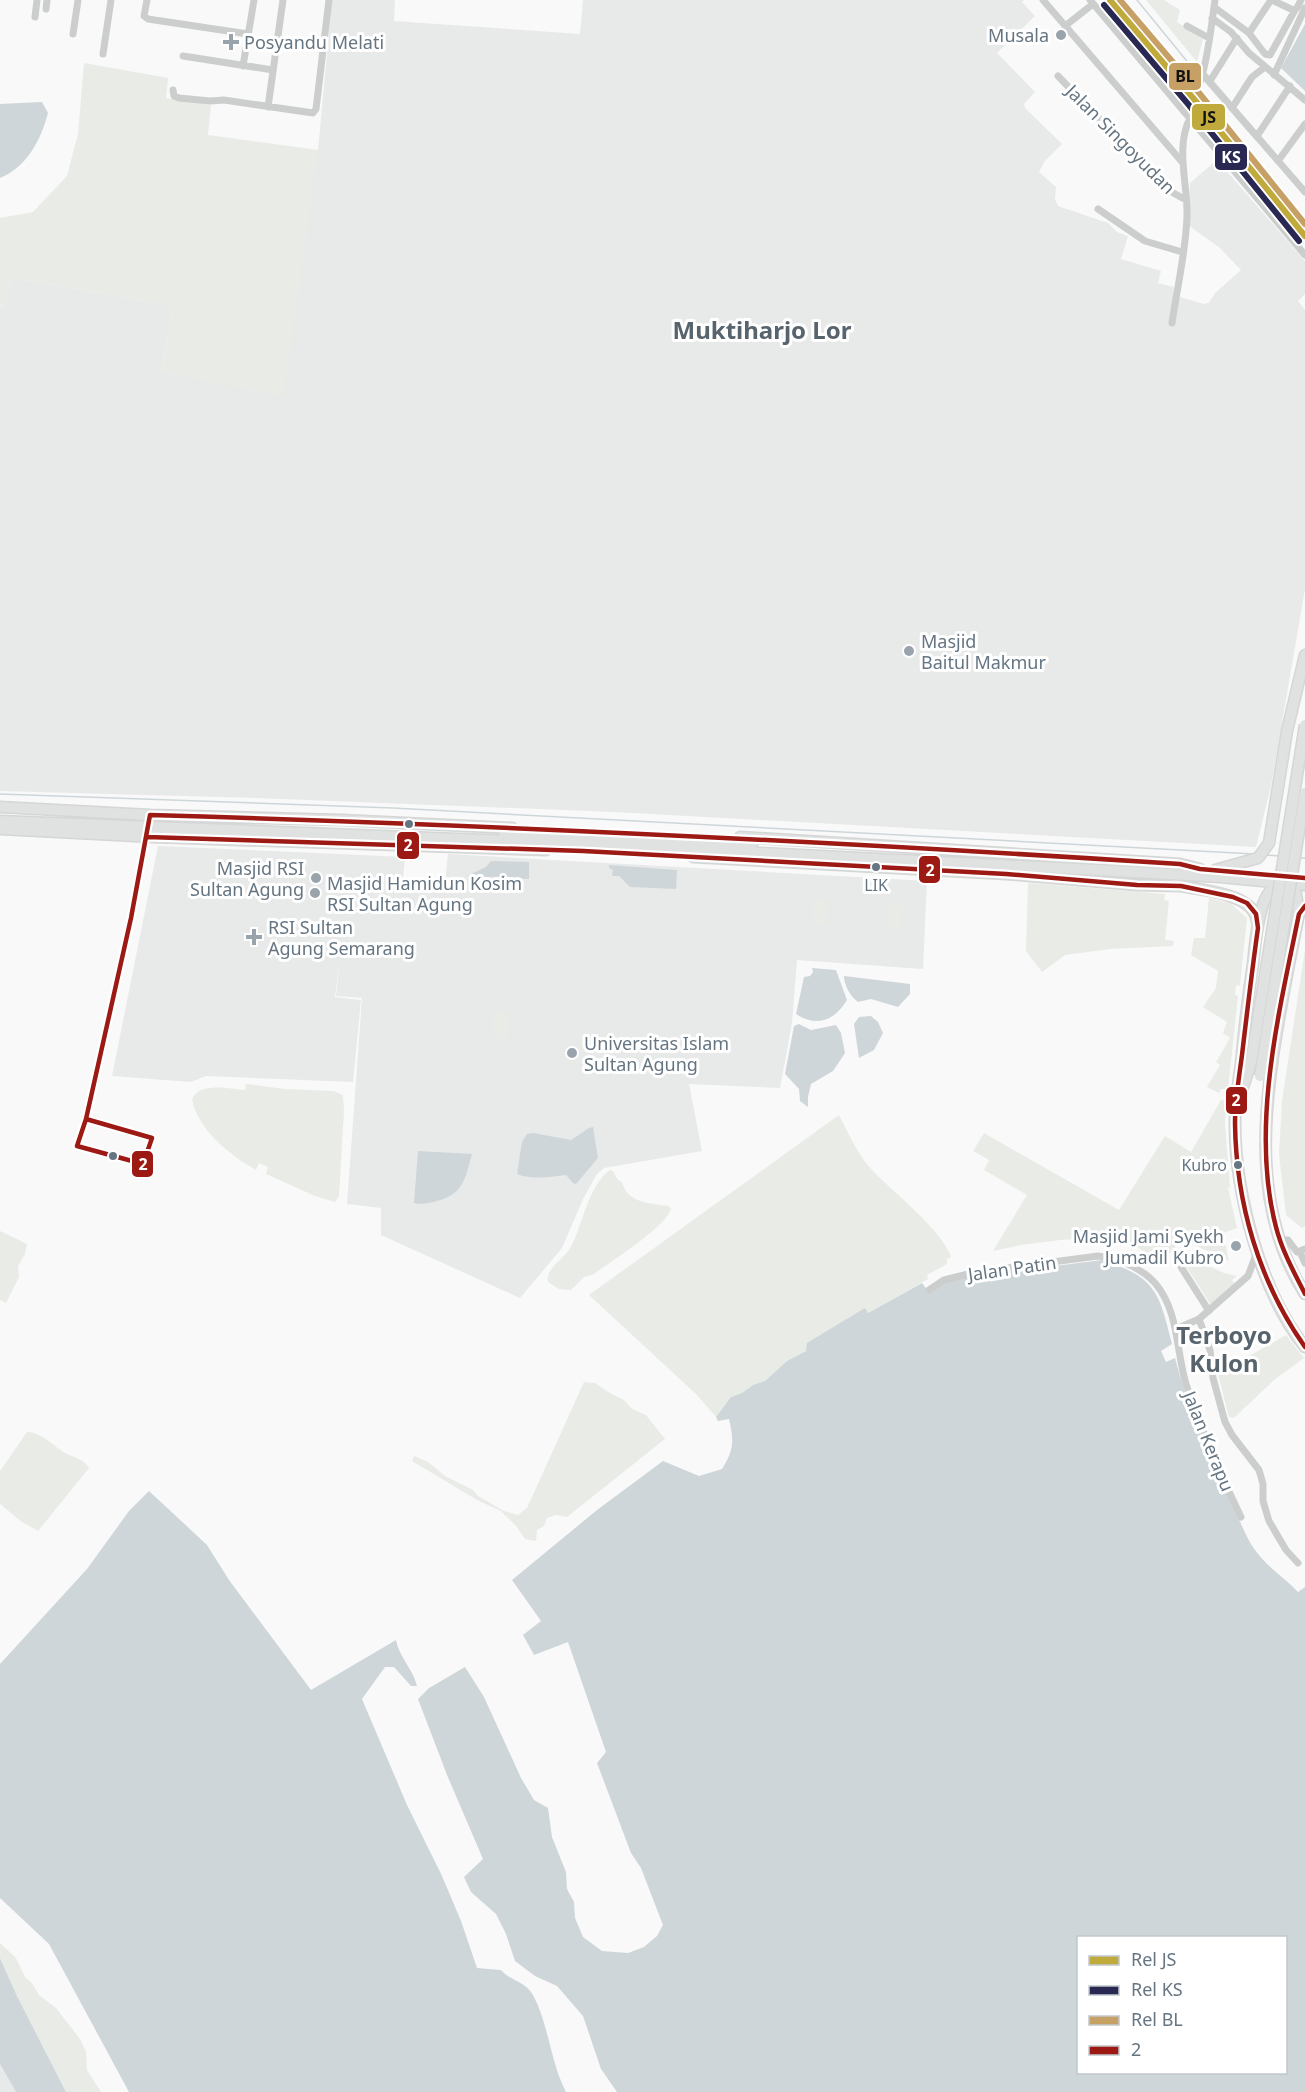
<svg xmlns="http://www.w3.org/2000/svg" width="1305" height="2092" viewBox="0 0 1305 2092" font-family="'Noto Sans',sans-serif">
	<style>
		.built { fill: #e8e9e9 }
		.green { fill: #e8ebe6 }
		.water { fill: #ced6da; fill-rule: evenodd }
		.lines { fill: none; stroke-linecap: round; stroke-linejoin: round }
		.stream { stroke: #ced6da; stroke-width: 1.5 }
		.highway-casing { stroke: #d5d6d6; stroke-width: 13 }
		.minor { stroke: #cccece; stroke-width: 7 }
		.highway { stroke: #e0e1e1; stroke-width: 10 }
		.highway-bridge-casing { stroke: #d5d6d6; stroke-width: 13; stroke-linecap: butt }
		.highway-bridge { stroke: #e0e1e1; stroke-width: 10 }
		.bus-1-casing { stroke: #fff; stroke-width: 9 }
		.bus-1 { stroke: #9c1a13; stroke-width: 4.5 }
		.rail-1-casing { stroke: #fff; stroke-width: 10 }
		.rail-2-casing { stroke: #fff; stroke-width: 10 }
		.rail-3-casing { stroke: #fff; stroke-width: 10 }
		.rail-1 { stroke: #c0aa3c; stroke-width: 6 }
		.rail-2 { stroke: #292853; stroke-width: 6 }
		.rail-3 { stroke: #c6a064; stroke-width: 6 }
		.poi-dot { fill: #99a3ac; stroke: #fff; stroke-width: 2 }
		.bus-dot { fill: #657582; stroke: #fff; stroke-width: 2 }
		.labels { text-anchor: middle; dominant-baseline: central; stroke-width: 6; stroke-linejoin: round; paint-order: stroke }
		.bus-label { font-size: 16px; fill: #657582; stroke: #fff }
		.poi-label { font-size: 18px; fill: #657582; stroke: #fff; text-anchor: start }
		.street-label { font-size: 18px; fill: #657582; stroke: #fff }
		.district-label { font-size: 24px; font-weight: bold; fill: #57646e; stroke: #fff }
		.line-badge { stroke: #fff; stroke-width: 2 }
		.badge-label { font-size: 16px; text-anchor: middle; font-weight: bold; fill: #fff }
		.pale-badge-label { font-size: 16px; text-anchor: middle; font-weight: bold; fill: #111 }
	</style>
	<rect width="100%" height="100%" fill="#f9f9f9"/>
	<path class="built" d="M332,0H395L394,21L580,34L583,0H1024L1022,2L1035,16L997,53L1035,92L1024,104L1025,108L1062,144L1045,161L1039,172L1056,187L1055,199L1058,206L1108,223L1117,232L1128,236L1121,259L1161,271L1158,283L1174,287L1173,295L1204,304L1209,303L1215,293L1241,270L1220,248L1188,225L1190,183L1217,160L1305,261V294L1298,301L1305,310V589L1271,786L1256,847L614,812L256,798L0,791V307H4L12,278L173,306L161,372L318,150Z
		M158,846L405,857L403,879L445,883L448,854L927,881L923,969L797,960L792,1023L780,1088L689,1084L702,1151L604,1168L597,1174L583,1199L562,1248L520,1298L381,1235V1208L347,1204L362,998L336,996L340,959L335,997L361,1000L353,1082L206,1076L191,1082L112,1076Z
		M0,2064L16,2092H0Z"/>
	<path class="green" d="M1146,0H1164L1180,10L1177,22L1203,39L1197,62Z
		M84,63L168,78L166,98L211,105L208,135L318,150L297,306L283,397L161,372L173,306L12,278L4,308L0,306V218L33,212L67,176L78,134Z
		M1028,883L1165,894L1164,900L1169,901L1165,940L1174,941L1173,946L1110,949L1065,955L1042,972L1026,951Z
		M1209,898L1230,903L1247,918L1240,985L1236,986L1235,995L1238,996L1228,1089H1221L1219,1093L1207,1087L1220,1065L1216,1062L1230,1038L1223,1033L1227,1022L1203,1007L1216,988L1218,971L1191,955L1194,938H1205Z
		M814,899L828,900L826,925L812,924Z
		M889,902L903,903L901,931L887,930Z
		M1305,950V1226L1302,1228L1286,1215L1279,1154L1282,1101Z
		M494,1011L509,1013L507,1039L492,1037Z
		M246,1084L285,1089L334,1091L343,1095L344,1111L339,1196L335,1202L315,1196L266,1174L268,1167L259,1163L256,1170C230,1155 199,1131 192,1100C198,1081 230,1089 245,1090Z
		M1221,1100L1225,1101L1226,1104L1225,1124L1230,1187L1228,1188L1237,1228L1223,1233L1229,1261L1181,1239L1162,1264L1121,1236L1060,1240L1021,1245L993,1251L1027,1195L984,1170L989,1160L973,1151L984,1133L1119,1210L1165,1136L1191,1152Z
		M839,1115C849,1134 858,1156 873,1171C893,1192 943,1231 951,1257L947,1259V1264L927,1275L928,1279L868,1313L865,1308L806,1351L787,1361L765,1381L753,1385L742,1393L731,1397L716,1417L697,1395L589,1295Z
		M610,1170L613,1171L617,1179L622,1182C627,1203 649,1203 668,1206L671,1208C669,1225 608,1264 592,1275L584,1277L571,1290L559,1289L548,1282C545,1268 565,1258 571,1247C582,1226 589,1184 610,1170Z
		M0,1231L27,1244L25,1254L18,1266L19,1277L6,1303L0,1300Z
		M1175,1250L1224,1273L1237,1276L1232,1280L1236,1285L1211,1305L1184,1263L1173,1253Z
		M1286,1335L1304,1358L1274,1380L1234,1418L1229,1417L1218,1374Z
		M584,1382L595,1383L610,1393L624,1400L632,1409L646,1415L665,1439L567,1517L556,1515L547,1518L544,1526L537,1530L536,1541L525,1539L516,1526L501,1511L477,1500L412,1461L414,1456L428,1462L445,1476L473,1490L478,1496L504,1511L518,1515L527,1508Z
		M27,1432C43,1433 52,1445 65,1453C74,1458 83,1458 89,1468L38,1531L22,1522L0,1504V1471Z
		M0,1943L16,1958L25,1977L32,1983L39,1995L56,2008L80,2039L86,2052L87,2070L101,2092H66L17,1996L0,1958Z"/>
	<path class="water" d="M1305,24V91L1281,68Z
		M42,102L48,113C41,140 27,167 0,178V104Z
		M491,861L529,862V879L467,876L486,867Z
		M609,865L677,870L676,889L630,887L619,876H612L613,870L609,868Z
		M812,968L836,970L847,1000C835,1020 817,1028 796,1014L804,977L810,976L813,972Z
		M844,976L910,984V994L898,1007L871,999L858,1002C850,996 844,985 844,976Z
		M871,1016L878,1022L883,1033L874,1050L859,1058L854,1024L859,1017Z
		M799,1024L811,1030L836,1025L841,1033L845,1053L833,1071L811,1084L808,1097V1107L800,1101L799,1089L785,1074L794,1026Z
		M593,1127L598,1158L576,1184L573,1183L566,1175C550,1177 532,1180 517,1174L522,1142L527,1134L533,1133L571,1140L589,1128Z
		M418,1151L472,1154C465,1178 464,1194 437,1201C429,1203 422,1205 414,1203Z
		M1102,1260C1156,1277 1159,1292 1172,1344L1161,1351L1166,1362L1175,1358C1188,1409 1210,1457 1232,1505C1240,1519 1245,1537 1255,1550C1267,1567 1284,1577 1298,1592L1305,1587V2092H617L601,2069L583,2016L557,1986L535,1976L515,1961L506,1934L496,1914L471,1892L464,1877L483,1859L447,1775L418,1699L429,1688L465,1667L484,1697L521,1778L534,1800L548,1808L552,1837L566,1872L567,1889L574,1902L575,1918L583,1937L602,1951L628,1953L644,1947L657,1936L663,1925L641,1868L631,1853L597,1763L606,1752L568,1642L534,1655L523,1635L541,1621L512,1580L597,1510L663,1461L699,1476L722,1469C734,1450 734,1441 729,1419L718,1421L716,1417L731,1397L742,1393L753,1385L765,1381L787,1361L806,1351L807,1343L865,1308L868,1313L922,1283L929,1292L953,1279L1003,1270L1039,1268ZM1078,1938H1286V2072H1078Z
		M149,1491L207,1545L229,1580L311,1690L396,1640C399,1657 413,1669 417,1686H411L394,1667H385L362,1699L407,1805L442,1876L461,1921L477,1968L501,1970C509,1980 526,1982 533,1995C549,2025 550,2061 566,2092H129L49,1944L0,1898V1664L87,1569L129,1511Z
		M0,1958L17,1996L66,2092H16L0,2064Z"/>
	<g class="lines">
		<path class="stream" d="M1137,0L1199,76
			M1203,79L1257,141
			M0,794L393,808L1255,854
			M1265,855L1279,856
			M1298,858H1305"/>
		<g class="highway-casing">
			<path id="highway" d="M0,807L150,815L342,820L512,828
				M0,821L583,844L1098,870L1220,877L1305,885
				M0,829L154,837L546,850
				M504,833L752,845
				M740,837L1180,864L1200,869
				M693,857L1006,874L1137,885L1181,886
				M1215,870L1258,858L1269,843L1287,731L1305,655
				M1286,882L1296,894L1299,914C1292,947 1286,980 1280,1013C1263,1107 1251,1209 1305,1294
				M1284,884C1281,885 1278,885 1275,887C1258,896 1255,946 1253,964C1248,997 1244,1031 1241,1064C1238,1084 1235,1104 1235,1123C1235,1193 1261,1293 1305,1347
				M1174,885C1198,890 1255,892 1257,922
				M1242,1090L1251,1063"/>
		</g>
		<path class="minor" d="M147,0L144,16L148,19L248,34
			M1043,0L1183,163
			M1090,0L1305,255
			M1272,0L1293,10L1297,8L1301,0
			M1214,7L1249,33L1271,0
			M46,9L47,0
			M35,17L37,0
			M1212,18L1231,32L1249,53L1305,100
			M1065,26L1093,4
			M1187,26L1209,38
			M1249,33L1265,54L1270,55L1295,10
			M73,34L78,0
			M103,54L111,0
			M183,56L273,70
			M243,66L254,0
			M1203,74L1305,192
			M1274,75L1305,8
			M1058,76L1168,190L1186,200
			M1210,81L1237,38
			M173,90L174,96L179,98L210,101L224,100L313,113L316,109L329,0
			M268,107L283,0
			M1232,108L1252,77L1265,67
			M1184,112C1205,94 1211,27 1215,0
			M1257,136L1290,86
			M1278,161L1305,124
			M1098,209L1145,241L1182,252
			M1172,323C1177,288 1186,251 1187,216C1188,185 1175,147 1190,118
			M1279,1240H1288L1297,1252L1305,1249
			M1300,1252L1305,1263
			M1181,1267L1209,1311
			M929,1290L944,1280L976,1272L1098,1256C1117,1258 1142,1268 1155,1283C1179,1311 1176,1351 1186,1384C1201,1429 1220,1474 1241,1517
			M1199,1319L1210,1350L1213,1378L1225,1422L1232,1435L1259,1470L1263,1484V1501L1269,1521L1286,1550L1298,1563
			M1176,1329L1199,1319L1248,1276L1257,1252"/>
		<use href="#highway" class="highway"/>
		<g class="highway-bridge-casing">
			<path id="highway-bridge" d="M1251,1063L1305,725
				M1260,1076L1305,793"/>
		</g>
		<use href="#highway-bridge" class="highway-bridge"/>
		<g class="bus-1-casing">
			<path id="bus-1" d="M147,837L583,851L1006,874L1137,885L1181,886L1233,897L1247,903L1256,914L1258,928C1252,970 1247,1013 1242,1055C1239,1078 1235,1100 1235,1123C1236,1203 1259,1282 1305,1347
				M1305,906L1299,914C1279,1012 1250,1128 1276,1227C1282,1251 1294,1272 1305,1294
				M86,1119L152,1138L143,1164L77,1146Z
				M86,1119L131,918L150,815C494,825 837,842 1180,864L1200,869L1305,878"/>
		</g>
		<use href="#bus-1" class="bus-1"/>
		<g class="rail-1-casing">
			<path id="rail-1" d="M1110,0L1194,99L1305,236"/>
		</g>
		<g class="rail-2-casing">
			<path id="rail-2" d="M1104,5L1188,104L1299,241"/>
		</g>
		<g class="rail-3-casing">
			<path id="rail-3" d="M1120,0L1200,94L1305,224"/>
		</g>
		<use href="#rail-1" class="rail-1"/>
		<use href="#rail-2" class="rail-2"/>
		<use href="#rail-3" class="rail-3"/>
	</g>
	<g class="poi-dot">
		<circle cx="1061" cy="35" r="6"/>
		<path d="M228 33h6v6h6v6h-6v6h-6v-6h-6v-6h6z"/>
		<circle cx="909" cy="651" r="6"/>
		<circle cx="316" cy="878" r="6"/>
		<circle cx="315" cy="893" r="6"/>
		<path d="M251 928h6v6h6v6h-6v6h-6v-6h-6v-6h6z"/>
		<circle cx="572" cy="1053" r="6"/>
		<circle cx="1236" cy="1246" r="6"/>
	</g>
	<g class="bus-dot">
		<circle cx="409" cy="824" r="5"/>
		<circle cx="876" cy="867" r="5"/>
		<circle cx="113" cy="1156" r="5"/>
		<circle cx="1238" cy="1165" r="5"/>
	</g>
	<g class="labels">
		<g class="bus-label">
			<text x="876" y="885">LIK</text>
			<text x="1227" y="1165" text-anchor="end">Kubro</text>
		</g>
		<g class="poi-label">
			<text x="1049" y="35" text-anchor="end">Musala</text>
			<text x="244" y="42">Posyandu Melati</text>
			<text x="921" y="641">Masjid<tspan x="921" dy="21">Baitul Makmur</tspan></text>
			<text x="304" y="868" text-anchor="end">Masjid RSI<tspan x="304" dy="21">Sultan Agung</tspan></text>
			<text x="327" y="883">Masjid Hamidun Kosim<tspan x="327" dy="21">RSI Sultan Agung</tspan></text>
			<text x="268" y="927">RSI Sultan<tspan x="268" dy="21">Agung Semarang</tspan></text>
			<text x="584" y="1043">Universitas Islam<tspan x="584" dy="21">Sultan Agung</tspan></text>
			<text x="1224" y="1236" text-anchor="end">Masjid Jami Syekh<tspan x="1224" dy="21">Jumadil Kubro</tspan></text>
		</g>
		<g class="street-label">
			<text transform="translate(1121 139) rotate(45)">Jalan Singoyudan</text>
			<text transform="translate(1012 1268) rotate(-8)">Jalan Patin</text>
			<text transform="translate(1209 1441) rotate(68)">Jalan Kerapu</text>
		</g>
		<g class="district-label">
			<text x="762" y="329">Muktiharjo Lor</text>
			<text x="1224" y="1334">Terboyo<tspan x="1224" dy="28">Kulon</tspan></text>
		</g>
	</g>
	<g class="line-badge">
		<rect x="1168" y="62" width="34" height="29" rx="6" fill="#c6a064"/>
		<rect x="1191" y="103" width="35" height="28" rx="6" fill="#c0aa3c"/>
		<rect x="1214" y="143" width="34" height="28" rx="6" fill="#292853"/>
		<rect x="396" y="831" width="24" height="29" rx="6" fill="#9c1a13"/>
		<rect x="918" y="855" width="23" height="29" rx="6" fill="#9c1a13"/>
		<rect x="1225" y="1086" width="23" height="29" rx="6" fill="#9c1a13"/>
		<rect x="131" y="1150" width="23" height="28" rx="6" fill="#9c1a13"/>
	</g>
	<g class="badge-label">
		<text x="1231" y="163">KS</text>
		<text x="408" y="851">2</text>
		<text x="930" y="876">2</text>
		<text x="1236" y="1106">2</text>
		<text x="143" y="1170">2</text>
	</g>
	<g class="pale-badge-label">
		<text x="1185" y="82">BL</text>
		<text x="1209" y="123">JS</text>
	</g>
	<rect x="1077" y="1936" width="210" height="138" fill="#ffffff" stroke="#c1c8cd" stroke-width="1.5"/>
	<rect x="1089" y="1956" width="30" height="9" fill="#c0aa3c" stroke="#c1c8cd" stroke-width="1.5"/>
	<text x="1131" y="1966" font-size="18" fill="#657582">Rel JS</text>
	<rect x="1089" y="1986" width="30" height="9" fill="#292853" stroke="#c1c8cd" stroke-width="1.5"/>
	<text x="1131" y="1996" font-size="18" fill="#657582">Rel KS</text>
	<rect x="1089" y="2016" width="30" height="9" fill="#c6a064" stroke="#c1c8cd" stroke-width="1.5"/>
	<text x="1131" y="2026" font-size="18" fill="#657582">Rel BL</text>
	<rect x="1089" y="2046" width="30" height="9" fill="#9c1a13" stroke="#c1c8cd" stroke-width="1.5"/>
	<text x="1131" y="2056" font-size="18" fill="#657582">2</text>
</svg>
